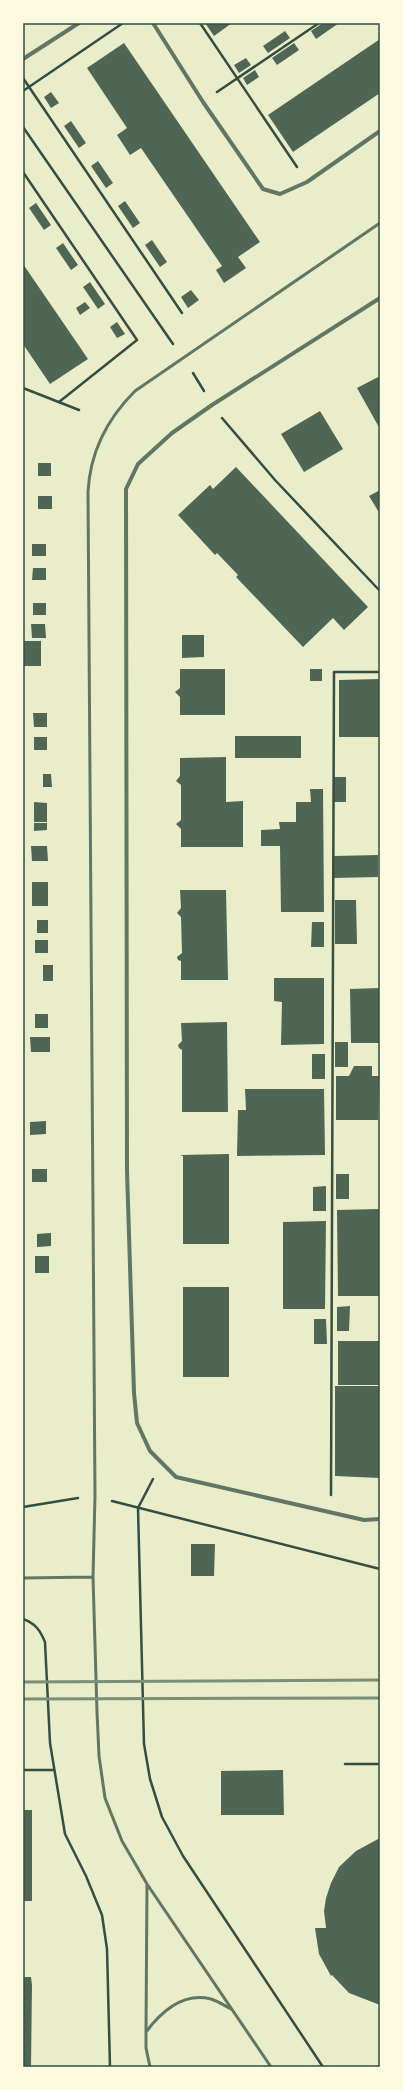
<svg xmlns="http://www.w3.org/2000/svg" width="403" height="2090" viewBox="0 0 403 2090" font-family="'Sofia Sans Condensed',sans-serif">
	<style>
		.building { fill: #4f6655 }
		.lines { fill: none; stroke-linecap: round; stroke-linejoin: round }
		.path { stroke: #344e41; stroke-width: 2.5 }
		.service { stroke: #617663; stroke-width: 3 }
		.minor { stroke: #617663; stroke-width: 4 }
		.rail { stroke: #7c8e77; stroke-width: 3 }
		.neatline { fill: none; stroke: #344e41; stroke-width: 1.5 }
	</style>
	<rect width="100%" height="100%" fill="#e9edc9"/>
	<path class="building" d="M205,23H232L214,36Z
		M323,23H339L316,39L311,31Z
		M285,31L290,38L268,53L263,46Z
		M380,39V93L293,152L268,115Z
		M124,43L260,242L238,257L246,268L224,283L216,270L222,266L141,148L130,155L117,135L127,128L87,68Z
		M294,43L299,50L277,65L272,58Z
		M246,58L251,65L239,73L234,65Z
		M255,70L259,77L247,85L243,78Z
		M51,92L59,103L51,108L44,97Z
		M71,121L86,143L79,148L64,126Z
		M98,161L113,183L106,188L91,166Z
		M125,201L140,223L133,228L118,206Z
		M36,203L51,225L44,230L29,208Z
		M152,240L167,262L160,267L145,245Z
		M63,243L78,265L71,270L56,248Z
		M23,264L88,359L50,384L23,344Z
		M90,282L105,304L98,309L83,287Z
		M191,290L199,300L188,308L181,297Z
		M85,302L90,308L80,315L76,308Z
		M117,322L125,334L117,338L110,327Z
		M380,376V429L357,388Z
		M320,411L343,449L304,472L281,434Z
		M38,463H51V476H38Z
		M236,467L368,607L344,630L333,618L303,647L236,577L238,575L217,553L215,555L178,515L210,485L213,489Z
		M380,490V514L369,496Z
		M38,496H52V509H38Z
		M32,544H46V556H32Z
		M33,568H46V580H32Z
		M33,603H46V615H33Z
		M31,624H45L46,638H32Z
		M182,635H204V657L182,658Z
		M23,641H41V666H24Z
		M180,669H225V715H180V697L175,692L180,688Z
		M310,669H322V681H310Z
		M380,679V737H339V680Z
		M33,713H47V727H34Z
		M235,736H301V758H235Z
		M34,737H47V750H34Z
		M226,757V802L243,801V847H181V829L176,824L181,820V785L176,781L180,776V758Z
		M43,774H51L52,787H43Z
		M334,777H346V802H334Z
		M310,789H323L324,912H281L280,847V846H261V830L280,829L279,822H296V802H311Z
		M34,802L47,803V822H34Z
		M34,823H47V830L34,831Z
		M31,846H47L48,861H32Z
		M378,855V877L334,878V856Z
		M32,882H48V906H32Z
		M180,890H226L228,980H181V961L178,960L177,957L182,953L181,917L177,913L181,908Z
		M335,900H356L357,944H335Z
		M37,920H48V933H37Z
		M312,922H324V947H311Z
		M35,940H48V953H35Z
		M43,965H53V981H43Z
		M274,978H324V1044L281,1045L282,1002L274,1001Z
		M380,988V1043H351L350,989Z
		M35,1014H48V1028H35Z
		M227,1022L228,1112H182V1050L179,1048L178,1045L182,1041L181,1023Z
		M30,1037H50V1052H31Z
		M335,1042H348V1067H335Z
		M312,1054H325V1079H312Z
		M354,1066H372V1076H379L378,1120H336V1076H349Z
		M245,1089H324L325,1155L237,1156L238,1110H246Z
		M46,1121V1134L30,1135V1122Z
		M229,1154V1244H183V1156L180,1155Z
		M32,1169H47V1182H32Z
		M336,1174H349V1199H336Z
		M326,1186V1211H313V1187Z
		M380,1209V1296H338L337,1210Z
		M326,1221L325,1309H283V1222Z
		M51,1233V1246L37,1247V1234Z
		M35,1256H49V1273H35Z
		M183,1287H229V1377H183Z
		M350,1306L349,1331H337V1307Z
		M314,1319H326L327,1344H314Z
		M338,1341H380V1385H338Z
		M335,1386H380V1478L335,1476Z
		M191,1544H215L214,1576H191Z
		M283,1770L284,1815H221V1771Z
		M23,1810H32V1901H23Z
		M380,1838V2005L349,1993L332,1975L331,1976L319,1954L315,1928H326L324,1911L326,1898L331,1883L339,1867L356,1851Z
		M23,1977H31L32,1985L31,2067H23Z"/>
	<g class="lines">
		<path class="path" d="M200,23L297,167
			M23,78L182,313
			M23,91L123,23
			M217,92L319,23
			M23,127L173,344
			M23,172L137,340L59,402
			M193,373L204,391
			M23,388L79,410
			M222,418L275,480L380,591
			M153,1479L138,1508L144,1744L150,1779L162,1817L183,1856L323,2067
			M331,1495L334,672H380
			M112,1501L380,1569
			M23,1507L78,1498
			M23,1619C35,1623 40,1630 45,1642L50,1743L65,1834L86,1876L102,1915L107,1949L110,2067
			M345,1764H380
			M23,1770H53"/>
		<path class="service" d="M23,1578L93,1577
			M147,1884L146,2032V2048L150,2067
			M146,2032C161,2012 183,1992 211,1999C218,2001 225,2006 231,2009
			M271,2067L147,1884L122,1841L105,1798L99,1756L97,1712L93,1577L95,1496L88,492C90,452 107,419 135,391L380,223"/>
		<path class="minor" d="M153,23L203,102L263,189L280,194L307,182L380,131
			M23,59L79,23
			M380,298L212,405L172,433L138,464L126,489L127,1171L134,1393L137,1423L150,1451L176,1477L364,1520L380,1519"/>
		<path class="rail" d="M23,1682L380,1680
			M23,1699L380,1698"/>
	</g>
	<rect width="403" height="2090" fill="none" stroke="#fefae0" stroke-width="48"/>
	<rect x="24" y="24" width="355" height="2042" class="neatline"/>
</svg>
